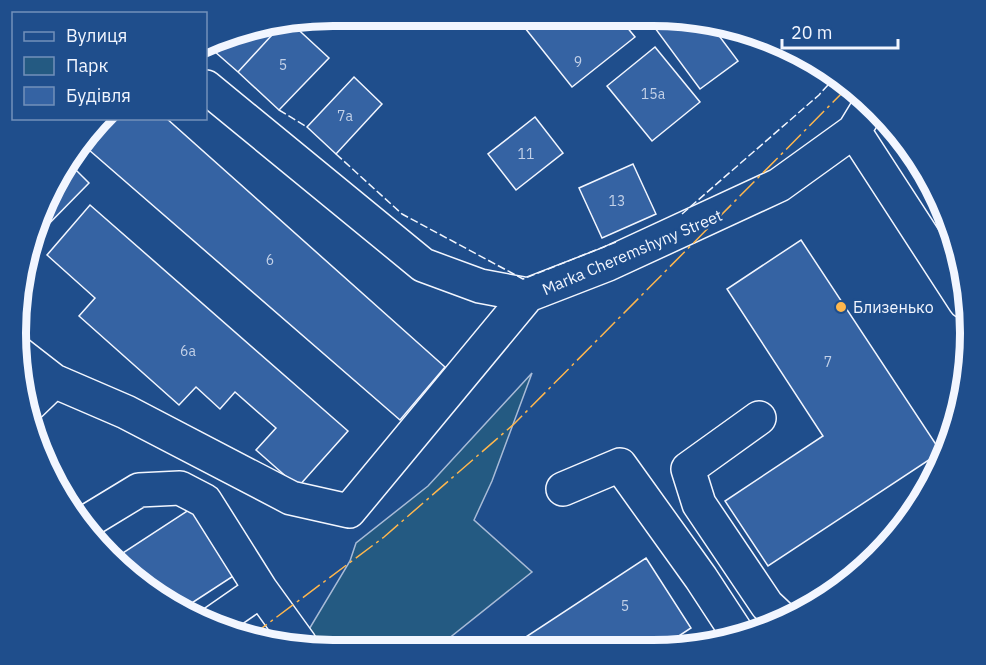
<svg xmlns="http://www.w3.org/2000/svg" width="986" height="665" viewBox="0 0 986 665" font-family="'IBM Plex Sans',sans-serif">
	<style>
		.green { fill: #245a82; stroke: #a8bbd7; stroke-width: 1.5 }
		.building { fill: #3563a3; stroke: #f2f6ff; stroke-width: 1.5 }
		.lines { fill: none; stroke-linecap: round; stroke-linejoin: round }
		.minor-casing { stroke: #f2f6ff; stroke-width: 36 }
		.minor { stroke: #1f4e8c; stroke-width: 33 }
		.fence { stroke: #f2f6ff; stroke-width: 1.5; stroke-dasharray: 8 3; stroke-linecap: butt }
		.power { stroke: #ffb74d; stroke-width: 1.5; stroke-dasharray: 21 4.5 3 4.5; stroke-linecap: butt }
		.poi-dot { fill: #ffb74d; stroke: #1f4e8c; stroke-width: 2 }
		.labels { text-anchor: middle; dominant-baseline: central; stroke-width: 4.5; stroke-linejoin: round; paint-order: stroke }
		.number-label { font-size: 14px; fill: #c3d1e8 }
		.street-label { font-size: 16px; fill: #f2f6ff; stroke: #1f4e8c }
		.poi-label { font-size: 16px; fill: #f2f6ff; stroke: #1f4e8c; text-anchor: start }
		.rim { fill: none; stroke: #f2f6ff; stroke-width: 8 }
	</style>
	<rect width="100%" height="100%" fill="#1f4e8c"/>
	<path class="green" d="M532,373L492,481L474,520L532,572L438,647L317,645L308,631L350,561L356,543L428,486Z"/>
	<path class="building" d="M517,18L621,20L635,37L572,87Z
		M657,20L708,21L738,61L700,89L652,24Z
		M290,22L329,58L279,110L238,72L283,23Z
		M283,23L238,72L206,44L231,32Z
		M655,47L700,102L652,141L607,86Z
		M354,77L382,104L336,154L307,127Z
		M535,117L563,153L516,190L488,154Z
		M103,118H166L445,367L400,420L81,143L72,154L81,139Z
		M633,164L656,214L602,238L579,188Z
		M66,165L77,171L89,183L32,241L39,211Z
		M90,205L348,431L298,487L256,450L276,428L235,392L220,409L196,387L179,405L79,316L95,298L47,255Z
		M801,240L941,452L768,566L725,501L823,436L727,289Z
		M198,504L241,571L181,610L112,560Z
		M646,558L691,628L659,649L509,648Z"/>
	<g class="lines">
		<g class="minor-casing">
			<path id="minor" d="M206,87L423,265L480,286L528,295L608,264L779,185L854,131L871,103
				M854,131L965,302
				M18,353L54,381L126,412L291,498L349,511L528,295
				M26,408L54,381
				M759,418L688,469L699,504L767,605L783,620
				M563,489L620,465L701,578L737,633
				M83,524L139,490L180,488L205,501L261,590
				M212,624L261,590L300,644"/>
		</g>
		<use href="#minor" class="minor"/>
		<path class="fence" d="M279,110L307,127
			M336,154L402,214L523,279L616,242
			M682,214L819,95L835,77"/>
		<path class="power" d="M250,637L384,537L514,424L848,87"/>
	</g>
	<circle class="poi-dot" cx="841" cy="307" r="6"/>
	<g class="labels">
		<g class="number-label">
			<text x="578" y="62">9</text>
			<text x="283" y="65">5</text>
			<text x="653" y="94">15а</text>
			<text x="345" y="116">7а</text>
			<text x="526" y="154">11</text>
			<text x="617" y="201">13</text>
			<text x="270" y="260">6</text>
			<text x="188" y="351">6а</text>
			<text x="828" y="362">7</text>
			<text x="625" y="606">5</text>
		</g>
		<g class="street-label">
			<text transform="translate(632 252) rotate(-23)">Marka Cheremshyny Street</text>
		</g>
		<g class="poi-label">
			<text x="853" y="307">Близенько</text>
		</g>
	</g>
	<path d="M0 0H986V665H0ZM333 26H653A307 307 0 0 1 960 333V333A307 307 0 0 1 653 640H333A307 307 0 0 1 26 333V333A307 307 0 0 1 333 26Z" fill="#1f4e8c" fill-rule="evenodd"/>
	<path class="rim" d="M333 26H653A307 307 0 0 1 960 333V333A307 307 0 0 1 653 640H333A307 307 0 0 1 26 333V333A307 307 0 0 1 333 26Z"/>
	<rect x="12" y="12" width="195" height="108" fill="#1f4e8c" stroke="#7391ba" stroke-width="1.5"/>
	<rect x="24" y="32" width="30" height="9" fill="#1f4e8c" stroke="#7391ba" stroke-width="1.5"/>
	<text x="66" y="42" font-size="18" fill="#f2f6ff">Вулиця</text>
	<rect x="24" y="57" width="30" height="18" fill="#245a82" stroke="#7391ba" stroke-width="1.5"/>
	<text x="66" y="72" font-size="18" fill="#f2f6ff">Парк</text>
	<rect x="24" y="87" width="30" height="18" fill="#3563a3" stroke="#7391ba" stroke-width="1.5"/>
	<text x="66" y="102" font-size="18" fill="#f2f6ff">Будівля</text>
	<path d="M782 39v9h116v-9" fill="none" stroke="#f2f6ff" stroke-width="3"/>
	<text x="791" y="39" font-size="18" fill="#f2f6ff" stroke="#1f4e8c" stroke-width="4.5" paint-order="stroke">20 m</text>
</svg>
